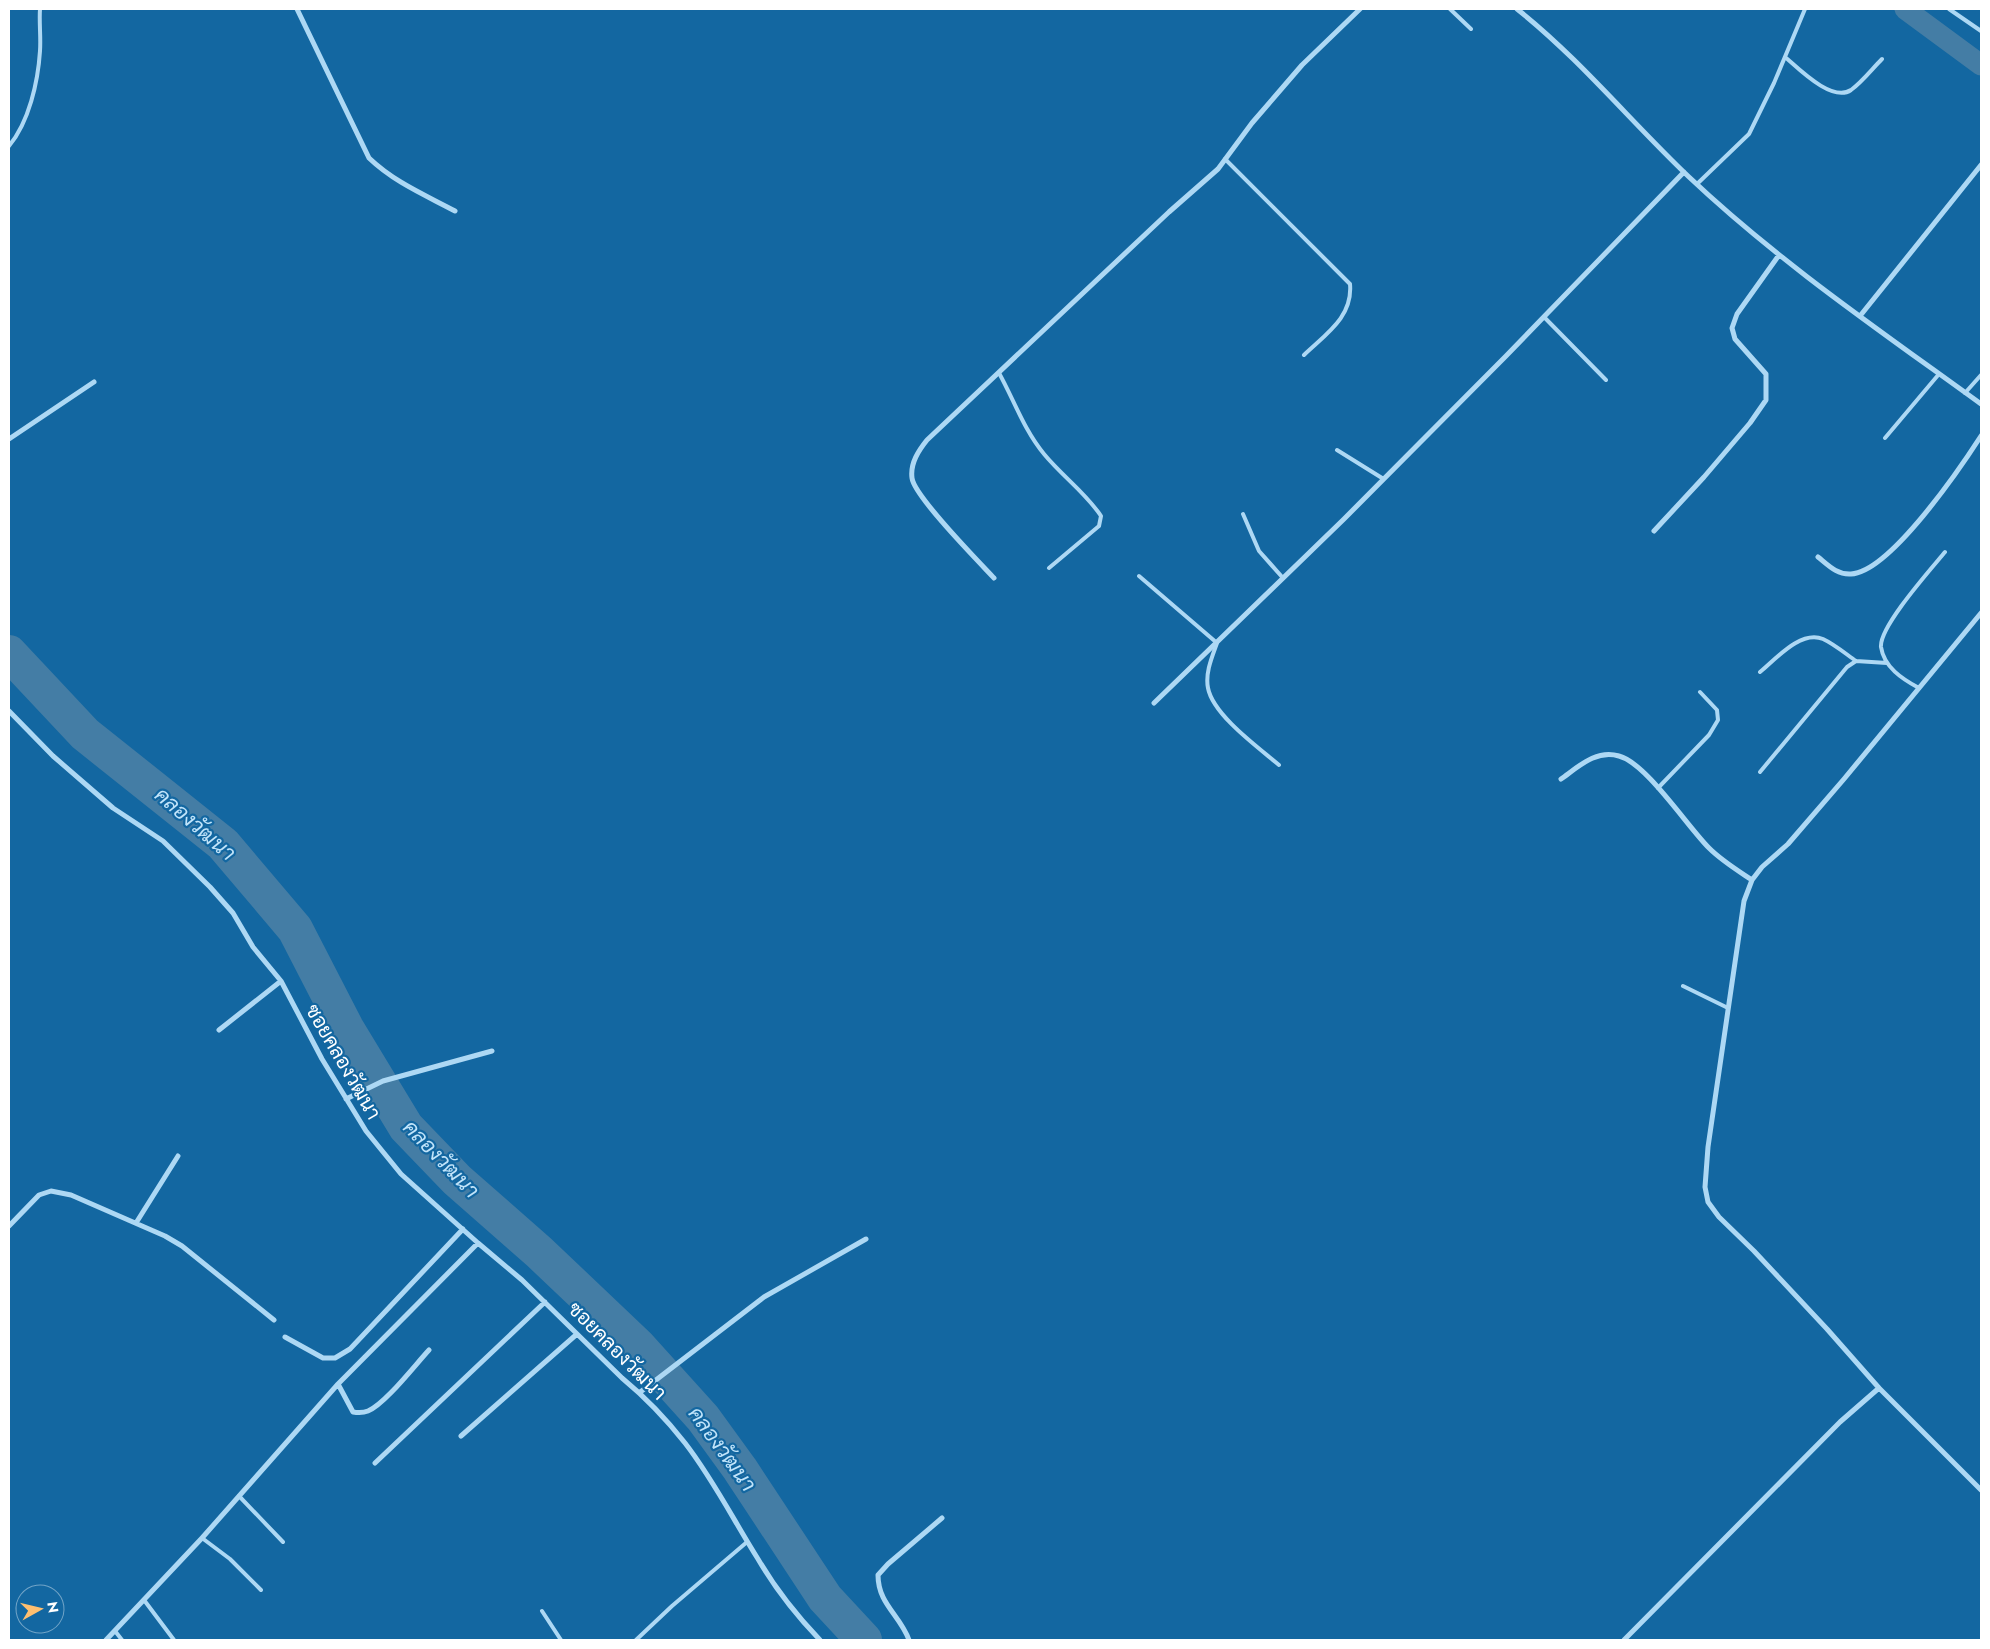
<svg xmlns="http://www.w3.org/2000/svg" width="1990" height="1649" viewBox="0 0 1990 1649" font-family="Jost,Sarabun,sans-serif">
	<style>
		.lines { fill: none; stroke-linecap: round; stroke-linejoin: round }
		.canal { stroke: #447da5; stroke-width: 21 }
		.river { stroke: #447da5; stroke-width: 36 }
		.lane { stroke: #add8f4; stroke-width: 4 }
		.street { stroke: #add8f4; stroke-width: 5 }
		.labels { text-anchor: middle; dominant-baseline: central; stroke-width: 4.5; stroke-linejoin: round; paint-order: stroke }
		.street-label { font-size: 20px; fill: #fff; stroke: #1367a1 }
		.water-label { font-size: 21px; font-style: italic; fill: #c1e4fa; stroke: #1367a1 }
	</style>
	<rect width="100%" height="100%" fill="#1367a1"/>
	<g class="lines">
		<path class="canal" d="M1905,9L1981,65"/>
		<path class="river" d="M9,653L85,734L223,844L295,929L346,1028L406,1127L457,1180L539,1252L638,1346L703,1418L740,1469L825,1598L864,1640"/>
		<path class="lane" d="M1450,9L1471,29
			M1949,9L1981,31
			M1785,57C1798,68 1832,103 1851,90C1862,82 1872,69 1882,59
			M9,146C29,122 38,82 40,51C41,37 39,23 40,9
			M1225,159L1350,284C1353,317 1326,334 1304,355
			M1697,184L1749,134L1774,83L1805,9
			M1544,317L1606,380
			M999,373C1014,400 1024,430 1044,454C1062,476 1086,493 1101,516L1099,526L1049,568
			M1965,393L1981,375
			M1885,438L1939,374
			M1337,450L1382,478
			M1243,514L1259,551L1283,578
			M1139,576L1217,643C1212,657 1205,673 1208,688C1213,715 1259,748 1279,765
			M1760,672C1776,659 1800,630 1823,639C1834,644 1846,654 1856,661
			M1919,688C1902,679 1884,667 1881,647C1879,627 1931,569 1945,552
			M1760,772L1847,667L1856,661L1887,663
			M1658,788L1709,735L1718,720L1717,710L1700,692
			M1683,986L1728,1008
			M239,1496L283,1542
			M202,1538L230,1559L261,1590
			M144,1600L174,1640
			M542,1611L561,1640
			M115,1631L122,1640
			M636,1640L672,1606L747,1542"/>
		<path class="street" d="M297,9L369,158C394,182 425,195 455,211
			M1517,9C1580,59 1631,122 1689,177C1779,262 1882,332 1981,404
			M1860,316L1981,165
			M9,439L94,382
			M1654,531L1704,477L1750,423L1766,400V374L1735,339L1732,328L1737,314L1779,255
			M1818,557C1828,565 1837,575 1851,574C1890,572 1961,467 1981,436
			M994,578C979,562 914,496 912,478C910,463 919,450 927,440L1169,212L1218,169L1252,123L1302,65L1360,9
			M1981,613L1844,779L1788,844L1762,867L1752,880L1744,901L1708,1147L1705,1187L1708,1202L1719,1217L1754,1251L1827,1329L1879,1388L1981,1490
			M1154,703L1344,519L1506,356L1684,172
			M9,711L53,756L113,808L163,841L210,887L233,913L253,947L281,981L322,1059L366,1131L401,1174L478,1243L522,1280L622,1378C645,1397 667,1420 685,1443C713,1479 734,1521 758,1559C775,1588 797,1616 820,1640
			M1561,779C1578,767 1596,749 1619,756C1646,763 1687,826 1709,848C1722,861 1737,870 1752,880
			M219,1030L281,981
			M346,1099L383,1081L492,1051
			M136,1223L178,1156
			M9,1226L39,1195L51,1191L71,1195L165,1236L182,1246L274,1320
			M285,1337L323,1358H335L350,1349L463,1229
			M338,1384L353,1412C359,1413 363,1413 368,1411C385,1404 415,1365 429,1350
			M639,1393L764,1297L866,1239
			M461,1436L577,1334
			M375,1463L545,1302
			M106,1640L202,1538L338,1384L478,1243
			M909,1640C900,1615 878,1604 878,1575L888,1564L942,1518
			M1624,1640L1840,1422L1879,1388"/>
	</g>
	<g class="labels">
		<g class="street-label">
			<text transform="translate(343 1062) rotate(60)">ซอยคลองวัฒนา</text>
			<text transform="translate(617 1351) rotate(45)">ซอยคลองวัฒนา</text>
		</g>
		<g class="water-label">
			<text transform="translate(195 824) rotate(41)">คลองวัฒนา</text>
			<text transform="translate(441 1159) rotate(46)">คลองวัฒนา</text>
			<text transform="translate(722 1449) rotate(54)">คลองวัฒนา</text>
		</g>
	</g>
	<rect width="1990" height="1649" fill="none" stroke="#ffffff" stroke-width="20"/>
	<g transform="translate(40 1609) rotate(82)"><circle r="24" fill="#1367a1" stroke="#71a4c7"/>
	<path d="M0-4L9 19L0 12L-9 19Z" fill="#ffbf70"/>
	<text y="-8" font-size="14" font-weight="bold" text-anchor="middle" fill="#ffffff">N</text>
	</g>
</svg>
